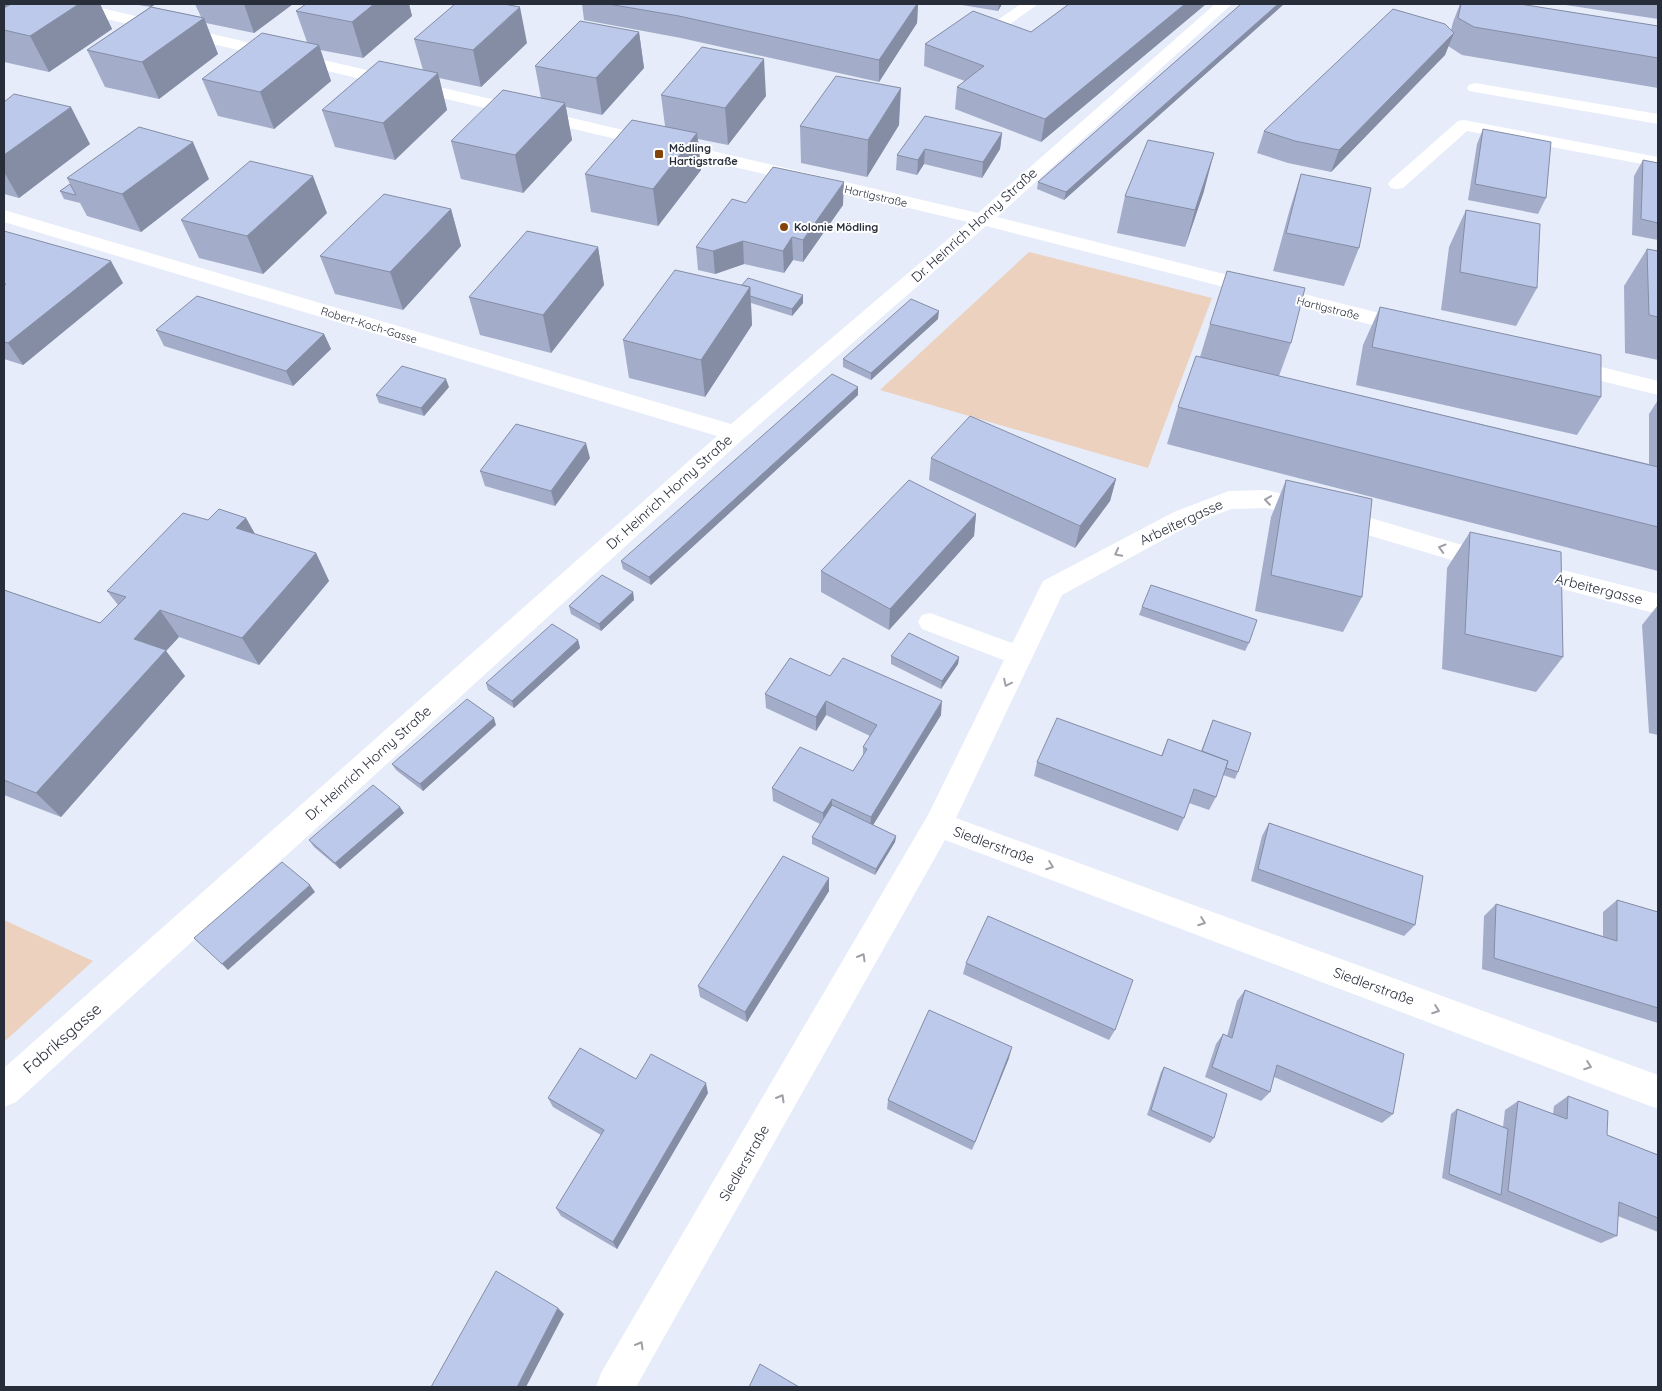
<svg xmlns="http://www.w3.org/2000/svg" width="1662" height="1391" viewBox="0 0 1662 1391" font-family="Quicksand,sans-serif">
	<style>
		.green { fill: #ecd1bf }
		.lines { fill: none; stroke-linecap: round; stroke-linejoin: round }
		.service { fill: #fff; fill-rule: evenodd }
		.minor { fill: #fff; fill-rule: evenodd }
		.wall { fill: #a3adca }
		.shaded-wall { fill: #848da4 }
		.building { fill: #bdc9eb; stroke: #848da4 }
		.oneway { stroke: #9ea0a6 }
		.poi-dot { fill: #834309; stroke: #fff; stroke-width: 2 }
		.labels { text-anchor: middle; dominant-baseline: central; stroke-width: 4; stroke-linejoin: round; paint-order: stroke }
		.far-poi-label { font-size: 11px; font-weight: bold; fill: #282d3a; stroke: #fff; text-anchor: start }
		.far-street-label { font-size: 11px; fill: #282d3a; stroke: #fff }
		.street-label { font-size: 14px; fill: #282d3a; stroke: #fff }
		.near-street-label { font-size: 16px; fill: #282d3a; stroke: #fff }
	</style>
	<rect width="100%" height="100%" fill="#e6ecfa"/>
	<path class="green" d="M1029,252L1212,298L1148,468L880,390Z
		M4,920L93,961L4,1042Z"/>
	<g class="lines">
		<path class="service" d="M1021,4H1038L1006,27H996L993,24L996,21Z
			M1475,83L1658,114V124L1469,91L1467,88L1469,85Z
			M1464,120L1658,157V167L1467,131L1403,188L1397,189L1391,188L1388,184L1391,180L1458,121Z
			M930,613L1028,649L1031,656L1028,663L1019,666L922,629L918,622L922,615Z"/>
		<path class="minor" d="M56,4H84L978,213L1215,4H1232L997,217L1411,321L1419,323L1422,328L1419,333L1411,335L986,226L743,439L16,1102L4,1107V1068L717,436L4,222V210L731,424L968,222L64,9L58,7Z
			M1565,358L1658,381V395L1557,370L1554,365L1557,360Z
			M1266,490L1307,499L1455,543L1658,594V614L1455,561L1307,517L1266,508L1231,509L1192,524L1062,595L956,818L1658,1075V1109L945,840L636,1387H596L601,1373L928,815L1043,581L1174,512L1229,491Z"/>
	</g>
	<path class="wall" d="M4,4H100L112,29L49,72L4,62Z
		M133,4H156L151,7L201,17L195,4H293L254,33L206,23L218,54L159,99L105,87L87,50L150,7Z
		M306,4H409L412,16L363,58L320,50L331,81L274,129L218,116L202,79L307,42L296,11Z
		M582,4H918L917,23L879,82L681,38L584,20Z
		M956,4H1002L998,11Z
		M1069,4H1206L1041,142L955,109L957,87L965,81L924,66L925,44L1031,32Z
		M1241,4H1284L1064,200L1037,189L1038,182Z
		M1460,4H1520L1658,26V88L1462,55L1448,46L1445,55L1331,172L1288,163L1257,153L1264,131L1451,30L1453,22Z
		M1559,4H1658V19Z
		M639,32L644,68L602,115L566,107L572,140L523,193L461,179L451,141L541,98L535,66Z
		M414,39L527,43L481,87L439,78L447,110L395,160L335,147L322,110L423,70Z
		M661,95L766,96L728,145L698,139L701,170L658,226L591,212L585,174L665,126Z
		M4,102L90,144L19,198L4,194Z
		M899,125L867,177L801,163L800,126Z
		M1483,129L1546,198L1538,214L1468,200L1477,144Z
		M1002,133L1000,149L982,178L924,164L917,175L896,170L897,155Z
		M1643,160L1658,163V240L1632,235L1634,176Z
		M1301,174L1359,248L1344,286L1273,271L1289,212Z
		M67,178L209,179L141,232L87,216L80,203L64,199L60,191L70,184Z
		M1204,191L1185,247L1117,233L1125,196Z
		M746,203L843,205L803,262L793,260L784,273L744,264L715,274L698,270L696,247Z
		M451,209L461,246L403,310L335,294L320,256Z
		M1466,210L1537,288L1516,326L1441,310L1449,247Z
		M327,213L263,274L199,258L181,220Z
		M4,231L123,283L23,365L4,359Z
		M598,247L604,285L551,353L480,335L469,297Z
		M1647,249L1658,251V360L1625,353L1624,286Z
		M742,285L803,303L792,316L751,303L752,325L705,397L629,378L623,340Z
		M1380,307L1601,397L1577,435L1356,385L1363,345Z
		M938,319L871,380L843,367V359Z
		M1210,324L1291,343L1279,376L1649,464V414L1658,400V571L1167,444L1178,407L1200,357Z
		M156,330L324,334L331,349L293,386L164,346Z
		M449,387L424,416L379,403L376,395Z
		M858,387V395L651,585L623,569L621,561Z
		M590,458L555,506L485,486L480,471Z
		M931,458L1116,479L1110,501L1075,548L929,480Z
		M1286,480L1362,597L1343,632L1255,611L1271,517Z
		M976,514L974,536L889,630L821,592V571Z
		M246,518L255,534L316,553L329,581L259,665L179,637L166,651L185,676L61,817L4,795V590L100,623L118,605L107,591L208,520Z
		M1470,532L1563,657L1536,692L1442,669L1447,568Z
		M633,592L634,600L601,631L571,614L569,606Z
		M1658,605V735L1649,733L1642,625Z
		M1142,607L1249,643L1245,651L1139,615Z
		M578,640L580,648L514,708L488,690L486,683Z
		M891,656L959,657L958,664L941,689L891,664Z
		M830,676L941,715L873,825L896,836L895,842L875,875L812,844V837L820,824L773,801L772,788L853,771L863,755V747L870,736L826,715L816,731L766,708L765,694Z
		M1213,720L1238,772L1235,779L1223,775L1216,797L1209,810L1189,803L1184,818L1178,831L1034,776L1037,762L1161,756L1168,739L1201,751Z
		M496,725L423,791L396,770L392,764Z
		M400,807L404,813L340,869L314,847L309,840Z
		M1269,823L1415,925L1404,936L1251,881L1262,836Z
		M829,878V891L747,1022L700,997L698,986Z
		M1617,900L1658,912V1023L1482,969L1484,916L1496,904L1603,936V912Z
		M966,963L1115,1030L1109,1040L963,974Z
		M1245,990L1393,1114L1382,1123L1274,1077L1270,1092L1261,1101L1205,1077L1216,1044L1223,1034L1227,1036L1237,1001Z
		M1009,1058L972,1150L887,1109L888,1100Z
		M1164,1067L1214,1138L1210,1143L1147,1115L1161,1072Z
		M636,1079L708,1093L617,1249L561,1216L556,1208L601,1135L553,1107L548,1098Z
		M1568,1096L1607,1135L1658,1155V1232L1618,1216L1617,1236L1601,1243L1442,1178L1451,1114L1457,1109L1503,1127L1505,1110L1518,1101L1553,1114L1554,1106Z"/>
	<path class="shaded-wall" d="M4,4H10L4,8Z
		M79,4H100L112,29L49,72L30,36Z
		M149,4H156L151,7Z
		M244,4H293L254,33Z
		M374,4H409L412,16L363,58L352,22Z
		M917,4H918L917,23L879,82V60Z
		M999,4H1002L998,11Z
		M1185,4H1206L1041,142L1045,119Z
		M1278,4H1284L1064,200L1066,192Z
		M520,7L527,43L481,87L473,50Z
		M204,18L218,54L159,99L142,62Z
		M639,32L644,68L602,115L596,78Z
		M1454,33L1445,55L1331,172L1339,150Z
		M319,45L331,81L274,129L260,92Z
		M764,59L766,96L728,145L725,108Z
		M438,73L447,110L395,160L383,123Z
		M901,88L899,125L867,177L868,140Z
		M565,103L572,140L523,193L515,155Z
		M71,107L90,144L19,198L4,172V155Z
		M697,133L701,170L658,226L653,189Z
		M1002,133L1000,149L982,178L983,162Z
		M193,142L209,179L141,232L122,194Z
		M925,149L924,164L917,175L918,160Z
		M1214,153L1204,191L1185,247L1195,210Z
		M313,176L327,213L263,274L247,236Z
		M844,182L843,205L803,262V240Z
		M451,209L461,246L403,310L390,272Z
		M792,237L793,260L784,273L783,251Z
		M743,241L744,264L715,274L713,251Z
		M598,247L604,285L551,353L543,315Z
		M111,261L123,283L23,365L8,343Z
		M750,287L752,325L705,397L701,360Z
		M803,295V303L792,316V309Z
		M939,311L938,319L871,380V373Z
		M324,334L331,349L293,386L286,371Z
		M446,379L449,387L424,416L421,408Z
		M858,387V395L651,585L649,577Z
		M586,443L590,458L555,506L551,491Z
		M1116,479L1110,501L1075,548L1080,526Z
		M976,514L974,536L889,630L890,609Z
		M246,518L261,545L236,528Z
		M316,553L329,581L259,665L242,638Z
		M633,592L634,600L601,631L599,624Z
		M160,610L179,637L166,651L185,676L61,817L36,793L134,639Z
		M578,640L580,648L514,708L512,701Z
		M959,657L958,664L941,689L942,681Z
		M826,701V715L816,731V717Z
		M942,701L941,715L870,830L871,817Z
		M494,718L496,725L423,791L420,784Z
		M832,799V812L823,826V813Z
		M400,807L404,813L340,869L335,863Z
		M896,836L895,842L875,875L876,869Z
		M829,878V891L747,1022L745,1012Z
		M310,885L315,892L228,970L222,964Z
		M1012,1047L1009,1058L972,1150L975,1142Z
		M706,1083L708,1093L617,1249L613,1242Z
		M558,1308L564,1314L526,1387H517Z"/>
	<path class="building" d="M11,4H79L30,36L4,30V8Z
		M306,4H374L352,22L296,11Z
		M455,4H504L520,7L473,50L414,39Z
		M608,4H917L879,60L679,16Z
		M1069,4H1185L1045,119L957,87L984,66L925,44L973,11L1031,32Z
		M1241,4H1278L1066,192L1038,182Z
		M1461,4H1520L1658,26V58L1474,27L1458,18Z
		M151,7L204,18L142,62L87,50Z
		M1393,9L1445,24L1454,33L1339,150L1295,141L1264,131Z
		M580,21L639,32L596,78L535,66Z
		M262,33L319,45L260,92L202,79Z
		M702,47L764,59L725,108L661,95Z
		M379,61L438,73L383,123L322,110Z
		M836,76L901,88L868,140L800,126Z
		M503,90L565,103L515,155L451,141Z
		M14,94L71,107L4,155V102Z
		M925,116L1002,133L983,162L925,149L918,160L897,155Z
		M632,120L697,133L653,189L585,174Z
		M139,127L193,142L122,194L67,178Z
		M1483,129L1551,142L1546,198L1475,184Z
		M1148,140L1214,153L1195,210L1125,196Z
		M1643,160L1658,163V223L1641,219Z
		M250,161L313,176L247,236L181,220Z
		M773,167L844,182L803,240L792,237L783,251L743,241L713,251L696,247L732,199L746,203Z
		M1301,174L1371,188L1359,248L1286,233Z
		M70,184L76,195H75L60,191Z
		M384,194L451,209L390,272L320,256Z
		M1466,210L1540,224L1537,288L1460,272Z
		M4,231L111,261L8,343L4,342V286L6,284H4Z
		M527,231L598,247L543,315L469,297Z
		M1647,249L1658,251V317L1649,315Z
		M675,270L750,287L701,360L623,340Z
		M1227,271L1305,288L1291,343L1210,324Z
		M748,278L803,295L792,309L750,296V287L742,285Z
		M197,296L324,334L286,371L156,330Z
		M911,299L939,311L871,373L843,359Z
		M1380,307L1601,355V397L1372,347Z
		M1196,356L1658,467V527L1178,407Z
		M402,366L446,379L421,408L376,395Z
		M832,374L858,387L649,577L621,561Z
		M970,416L1116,479L1080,526L931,458Z
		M516,424L586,443L551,491L480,471Z
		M909,480L976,514L890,609L821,571Z
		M1286,480L1372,499L1362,597L1271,575Z
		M219,509L246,518L236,528L316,553L242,638L160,610L134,639L166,650L36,793L4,780V590L100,623L126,597L107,591L183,513L208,520Z
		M1470,532L1561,552L1563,657L1465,634Z
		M602,575L633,592L599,624L569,606Z
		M1151,585L1257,620L1249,643L1142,607Z
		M552,624L578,640L512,701L486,683Z
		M909,633L959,657L942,681L891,656Z
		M790,658L830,676L843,658L942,701L871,817L832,799L823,813L772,788L800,747L853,771L867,749L863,747L877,725L826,701L816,717L765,694Z
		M467,699L494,718L420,784L392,764Z
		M1057,718L1162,756L1168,739L1228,761L1216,797L1194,789L1184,818L1037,762Z
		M1213,720L1251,733L1238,772L1226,768L1228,761L1202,751Z
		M373,785L400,807L335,863L309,840Z
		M832,805L896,836L876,869L812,837Z
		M1269,823L1423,876L1415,925L1258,869Z
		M783,856L829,878L745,1012L698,986Z
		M282,862L310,885L222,964L194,938Z
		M1617,900L1658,912V1008L1494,958L1496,904L1617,941Z
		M988,916L1133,980L1115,1030L966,963Z
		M1245,990L1404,1054L1393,1114L1277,1065L1270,1092L1212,1067L1223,1034L1232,1038Z
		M929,1010L1012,1047L975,1142L888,1100Z
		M580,1048L636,1079L651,1054L706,1083L613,1242L556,1208L604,1130L548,1098Z
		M1164,1067L1227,1094L1214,1138L1151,1110Z
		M1568,1096L1608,1111L1607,1135L1658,1155V1218L1619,1202L1617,1236L1508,1191L1518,1101L1567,1119Z
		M1457,1109L1508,1129L1501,1195L1449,1174Z
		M496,1271L558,1308L517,1387H431Z
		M760,1364L799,1387H749Z"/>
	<defs><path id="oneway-chevron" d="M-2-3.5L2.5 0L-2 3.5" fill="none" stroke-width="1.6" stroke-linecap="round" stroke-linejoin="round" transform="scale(1.25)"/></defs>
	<g class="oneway">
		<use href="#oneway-chevron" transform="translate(1268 500) rotate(-172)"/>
		<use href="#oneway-chevron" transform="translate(1442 548) rotate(-164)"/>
		<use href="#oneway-chevron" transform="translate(1118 553) rotate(152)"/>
		<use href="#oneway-chevron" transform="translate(1007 683) rotate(116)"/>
		<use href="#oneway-chevron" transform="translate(1050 866) rotate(20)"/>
		<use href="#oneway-chevron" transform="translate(1202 922) rotate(20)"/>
		<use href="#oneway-chevron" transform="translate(862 957) rotate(-60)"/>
		<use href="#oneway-chevron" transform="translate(1436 1010) rotate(20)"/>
		<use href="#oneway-chevron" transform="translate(1588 1066) rotate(20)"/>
		<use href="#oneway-chevron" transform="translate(781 1098) rotate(-60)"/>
		<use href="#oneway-chevron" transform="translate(640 1345) rotate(-60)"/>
	</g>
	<g class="poi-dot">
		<rect x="654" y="149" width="10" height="10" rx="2.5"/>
		<circle cx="784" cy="227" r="5"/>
	</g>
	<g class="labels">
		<g class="far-poi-label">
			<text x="669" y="148">Mödling<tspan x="669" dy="13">Hartigstraße</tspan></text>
			<text x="794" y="227">Kolonie Mödling</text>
		</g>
		<g class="far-street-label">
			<text transform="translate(876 196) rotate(13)">Hartigstraße</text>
			<text transform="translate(1328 308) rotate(14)">Hartigstraße</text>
			<text transform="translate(369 325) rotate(17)">Robert-Koch-Gasse</text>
		</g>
		<g class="street-label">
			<text transform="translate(974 225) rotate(-42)">Dr. Heinrich Horny Straße</text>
			<text transform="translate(669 492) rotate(-42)">Dr. Heinrich Horny Straße</text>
			<text transform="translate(1181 522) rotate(-25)">Arbeitergasse</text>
			<text transform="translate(1599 589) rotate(14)">Arbeitergasse</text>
			<text transform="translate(368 763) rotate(-42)">Dr. Heinrich Horny Straße</text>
			<text transform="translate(994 845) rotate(20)">Siedlerstraße</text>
			<text transform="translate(1374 986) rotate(20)">Siedlerstraße</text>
			<text transform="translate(744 1163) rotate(-60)">Siedlerstraße</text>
		</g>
		<g class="near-street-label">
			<text transform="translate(62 1038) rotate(-41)">Fabriksgasse</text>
		</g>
	</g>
	<rect width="1662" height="1391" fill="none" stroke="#282d3a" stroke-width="10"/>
</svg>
